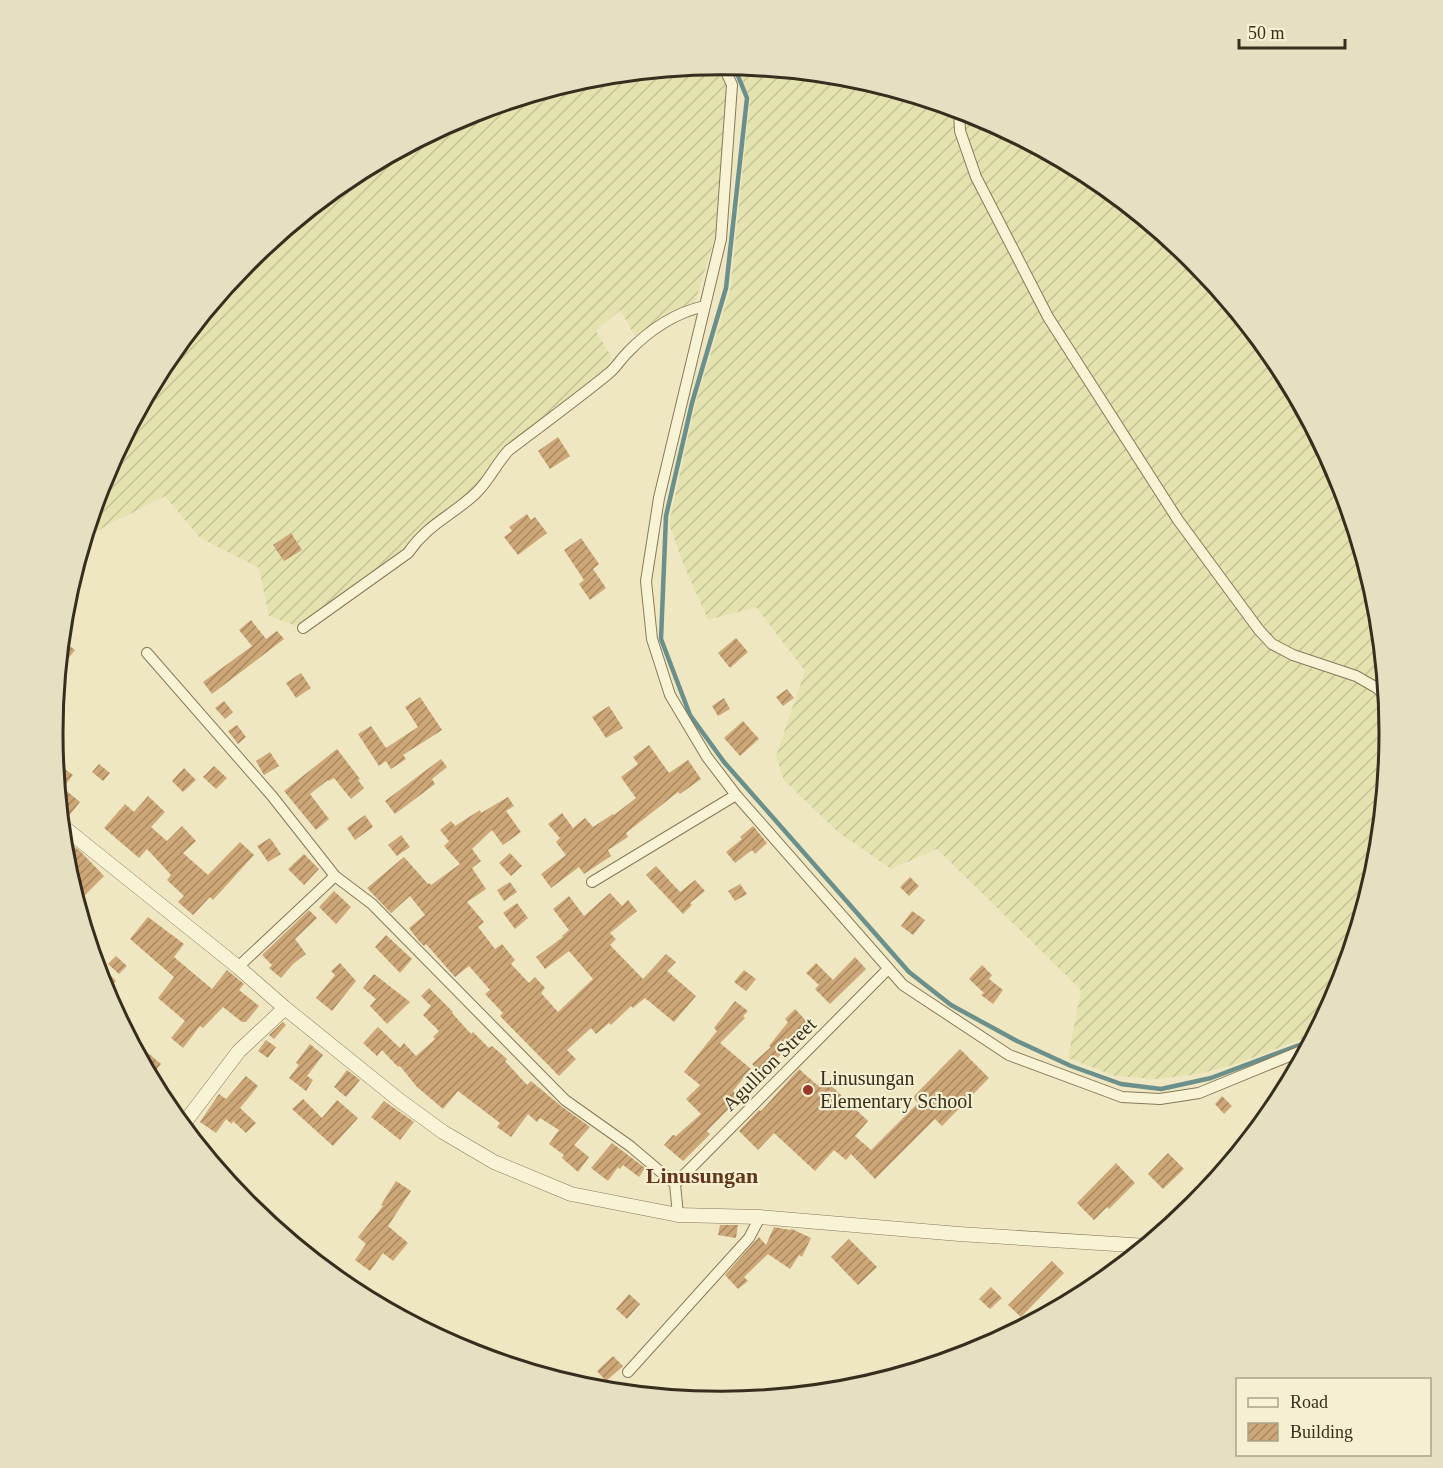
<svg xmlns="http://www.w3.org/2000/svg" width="1443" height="1468" viewBox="0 0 1443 1468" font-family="Georgia,serif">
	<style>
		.farmland { fill: url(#farmland-furrows) }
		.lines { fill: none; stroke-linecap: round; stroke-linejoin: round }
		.stream { stroke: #6b8f8b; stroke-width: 4.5 }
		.building { fill: url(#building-hatch) }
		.minor-casing { stroke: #887959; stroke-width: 12 }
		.tertiary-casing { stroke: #887959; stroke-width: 15 }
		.minor { stroke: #f9f3d5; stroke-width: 10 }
		.tertiary { stroke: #f9f3d5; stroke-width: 14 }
		.poi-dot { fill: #973829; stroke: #f5f0d1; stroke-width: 2 }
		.labels { text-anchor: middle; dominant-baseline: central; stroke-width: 4.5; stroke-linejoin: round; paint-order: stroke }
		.street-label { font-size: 20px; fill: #372e1d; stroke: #f5f0d1 }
		.poi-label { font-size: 20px; fill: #372e1d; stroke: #f5f0d1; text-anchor: start }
		.quarter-label { font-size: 22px; font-weight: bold; fill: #64361c; stroke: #f5f0d1 }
		.rim { fill: none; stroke: #372e1d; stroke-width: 3 }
	</style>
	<defs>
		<pattern id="farmland-furrows" width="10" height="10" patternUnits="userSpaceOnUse" patternTransform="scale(1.5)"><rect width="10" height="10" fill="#e4e3af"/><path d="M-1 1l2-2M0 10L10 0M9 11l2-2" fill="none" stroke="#c4c396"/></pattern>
		<pattern id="building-hatch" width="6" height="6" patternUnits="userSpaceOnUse" patternTransform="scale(1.5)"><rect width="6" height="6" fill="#cda777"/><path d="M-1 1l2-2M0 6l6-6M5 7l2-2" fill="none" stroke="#a78861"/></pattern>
	</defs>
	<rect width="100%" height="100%" fill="#eee7c2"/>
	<path class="farmland" d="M716,66L727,88L715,238L695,302L668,312L635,336L620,310L596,331L612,358L604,370L508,446L494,460L483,480L470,493L417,532L405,547L297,626L269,616L259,568L199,537L165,496L85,537L104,478L165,362L249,261L350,178L466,116L591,78Z
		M738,67L852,78L978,116L1093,178L1195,261L1278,363L1340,478L1378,604L1390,734L1378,865L1339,990L1317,1033L1239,1063L1199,1074L1155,1079L1115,1076L1068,1058L1081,990L937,849L891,869L838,832L784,780L776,756L805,671L756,607L708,620L683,563L669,524L695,405L730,291L750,100Z"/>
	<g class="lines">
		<path class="stream" d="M734,66L747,98L726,288L692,403L666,516L661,639L690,715L724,762L909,972L951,1005L1017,1041L1071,1066L1121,1084L1161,1089L1211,1078L1313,1040"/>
	</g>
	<path class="building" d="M558,437L570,456L550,469L538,451Z
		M527,514L531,520L535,517L547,533L518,555L504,537L512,531L509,527Z
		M291,533L302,550L284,561L273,545Z
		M581,538L599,564L593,569L606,588L590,600L579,584L584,580L564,550Z
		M251,620L266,639L277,631L284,639L212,694L203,682L252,646L239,630Z
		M736,638L748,652L730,668L718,653Z
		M66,643L75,650L67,660L60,654L61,648Z
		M301,673L311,688L296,698L286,683Z
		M787,689L794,698L783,706L776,697Z
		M420,697L442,730L403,755L406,759L391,769L386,761L379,766L358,734L371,726L386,748L418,727L405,707Z
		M724,698L730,709L718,716L712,706Z
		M224,701L233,712L225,719L215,708Z
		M609,706L623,728L606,738L592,717Z
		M743,721L759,739L740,756L724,738Z
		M237,725L246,737L238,744L228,731Z
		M649,745L669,773L688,760L701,779L680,794L678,792L626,833L628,837L608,850L611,856L584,874L579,867L551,888L541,874L566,855L556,842L560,838L548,824L562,813L573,828L585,818L593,827L613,814L614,815L636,798L621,777L638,764L633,757Z
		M337,749L360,779L358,780L364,788L351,799L334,778L329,781L328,780L310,794L329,819L316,830L284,791Z
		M270,752L279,766L264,775L256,761Z
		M441,759L447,767L432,779L435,784L395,814L385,801Z
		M55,762L73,775L63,788L80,802L67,818L61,816Z
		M99,764L110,773L103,781L92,772Z
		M214,766L227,778L216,789L203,777Z
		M184,768L196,780L183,792L172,781Z
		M148,796L165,812L151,827L167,841L182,826L196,841L183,853L208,875L240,842L254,855L213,900L210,897L193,915L178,902L184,896L167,880L171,875L147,849L139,858L104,828L125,804L134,812Z
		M508,797L514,806L506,811L521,832L503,845L492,830L472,849L481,861L472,868L486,889L467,902L484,922L478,927L495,949L502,944L515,960L511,964L529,983L535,977L545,988L541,993L558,1012L593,979L569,951L545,969L536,957L563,937L562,936L569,930L553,909L569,896L584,916L610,893L622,906L628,900L637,911L610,933L616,939L610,945L643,979L666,954L676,962L667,971L696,996L674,1022L645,998L633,1008L631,1006L611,1025L609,1023L596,1034L591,1028L567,1050L576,1059L559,1076L500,1016L503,1013L485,994L490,990L469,966L455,977L426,944L424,946L419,941L409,928L425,915L410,896L391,913L367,888L404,857L428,884L429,883L431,885L460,864L444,846L449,841L440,830L451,821L455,826L480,810L481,813Z
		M365,815L373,827L355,840L347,828Z
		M753,826L767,843L755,854L752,850L735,863L726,852L742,839L740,837Z
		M401,835L410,847L397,856L388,845Z
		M63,838L80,851L104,876L81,899L74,893L65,864Z
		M270,838L281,854L268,862L257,846Z
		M510,853L522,866L511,876L499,863Z
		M304,854L319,869L304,885L288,869Z
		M656,866L680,892L695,880L705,891L690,903L692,905L683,914L646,875Z
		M910,877L919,886L909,896L900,887Z
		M510,882L517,892L504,901L497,890Z
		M740,884L747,894L735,901L728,891Z
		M334,891L351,907L336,924L319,907Z
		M517,903L528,918L515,929L503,913Z
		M309,910L317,918L295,939L306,954L293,964L281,978L269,968L272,965L262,955Z
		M912,911L925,920L913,935L901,926Z
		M148,917L184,944L174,957L212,989L227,970L244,984L239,990L259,1006L246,1022H242L223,1007L203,1028L200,1026L183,1048L171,1038L185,1021L158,998L174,977L130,939Z
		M386,935L412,959L400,973L375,947Z
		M116,956L127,966L119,974L108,964Z
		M855,957L866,969L830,1004L815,989L819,985L806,973L816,963L833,980Z
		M340,963L356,981L332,1011L316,998L335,975L331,971Z
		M982,965L992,975L989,979L1003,990L993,1004L981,995L984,993L969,979Z
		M744,970L756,979L746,991L734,982Z
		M108,973L116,981L105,993L101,981Z
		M374,974L410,1002L387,1024L370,1006L376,999L363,988Z
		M429,988L453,1012L452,1013L471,1034L473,1032L489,1048L492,1046L507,1059L505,1061L527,1085L531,1081L561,1106L590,1127L574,1145L589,1157L578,1172L562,1158L564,1155L549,1144L559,1130L540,1118L537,1122L528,1114L511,1137L497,1127L500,1123L458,1091L443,1109L417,1087L400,1066L398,1067L382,1050L377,1056L363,1043L378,1027L400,1048L404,1043L416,1056L435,1039L433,1037L439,1031L423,1015L431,1006L421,996Z
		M735,1001L748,1011L743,1016L745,1018L720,1043L751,1069L733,1091L740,1097L707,1131L710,1134L683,1161L664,1145L673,1135L676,1136L701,1114L686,1099L700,1085L684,1072L717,1031L714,1028Z
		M795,1009L811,1026L799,1037L797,1034L776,1060L761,1074L752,1064L771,1047L769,1046L788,1022L785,1019Z
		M283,1022L286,1025L274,1039L269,1035Z
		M266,1040L276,1047L268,1058L258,1051Z
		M310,1044L323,1055L307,1076L313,1080L306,1091L289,1078L299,1065L296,1063Z
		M960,1049L989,1078L942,1126L935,1119L875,1179L851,1154L846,1160L834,1150L815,1171L774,1133L758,1150L739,1131L759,1110L761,1111L799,1069L817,1085L824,1079L868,1121L855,1136L871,1150L918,1103L913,1097Z
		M148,1053L161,1064L150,1077L141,1060Z
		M347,1070L360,1080L346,1097L334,1087Z
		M246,1076L258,1086L240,1108L256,1123L246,1133L233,1121L232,1124L226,1119L216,1133L200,1122L219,1094L226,1099Z
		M1222,1096L1232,1106L1224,1114L1215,1104Z
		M303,1099L322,1118L337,1100L358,1118L333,1146L292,1109Z
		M384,1101L414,1122L400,1140L371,1117Z
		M612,1143L645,1168L639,1177L623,1165L620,1169L618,1167L608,1181L591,1168Z
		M1168,1153L1184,1169L1163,1189L1148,1174Z
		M1116,1163L1135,1183L1109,1209L1107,1207L1094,1220L1077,1203Z
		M396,1181L411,1191L388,1226L408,1243L393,1261L383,1253L370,1271L355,1260L366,1244L358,1237L383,1206L381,1205Z
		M720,1225H738L736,1238L718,1235Z
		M774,1227L790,1230L792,1229L811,1238L802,1257L799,1255L790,1269L768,1254L744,1277L748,1281L738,1289L725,1275L759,1237L766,1245Z
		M849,1239L877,1267L858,1285L831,1257Z
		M1052,1261L1064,1273L1021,1317L1008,1305Z
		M991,1287L1002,1298L990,1309L979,1299Z
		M629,1294L640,1304L627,1319L616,1309Z
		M613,1356L623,1366L606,1381L597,1371Z"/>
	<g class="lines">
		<g class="minor-casing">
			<path id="minor" d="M723,65L732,85L721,239L659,498L646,581L652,639L670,695L707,757L736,795L903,985L1009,1055L1122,1097L1160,1099L1199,1093L1309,1048
				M959,110L960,131L976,177L1048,317L1178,520L1259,630L1272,644L1293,655L1356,676L1377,688L1387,698
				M303,628L408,553C428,524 450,517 475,494C490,480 495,465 509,450C542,425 576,400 608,374C616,368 620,360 627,353C649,330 673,313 705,306
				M147,653L272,796L335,876L372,904L565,1100L630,1146L675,1184L678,1215
				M592,882L736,795
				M238,967L335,876
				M675,1184L888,969
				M628,1372L749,1238L760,1217"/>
		</g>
		<g class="tertiary-casing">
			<path id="tertiary" d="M61,825L238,967L285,1008L399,1100L443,1132L494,1162L571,1194L678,1215L760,1217L959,1234L1147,1246
				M182,1126L239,1051L285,1008"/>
		</g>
		<use href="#minor" class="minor"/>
		<use href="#tertiary" class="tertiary"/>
	</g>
	<circle class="poi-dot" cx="808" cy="1090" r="6"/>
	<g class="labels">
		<g class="street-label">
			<text transform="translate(769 1064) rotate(-45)">Agullion Street</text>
		</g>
		<g class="poi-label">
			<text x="820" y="1078">Linusungan<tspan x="820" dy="23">Elementary School</tspan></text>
		</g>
		<g class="quarter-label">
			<text x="702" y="1175">Linusungan</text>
		</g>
	</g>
	<path d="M0 0H1443V1468H0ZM63 733a658 658 0 1 1 1316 0a658 658 0 1 1-1316 0Z" fill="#e6e0c3" fill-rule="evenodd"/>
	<path class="rim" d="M63 733a658 658 0 1 1 1316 0a658 658 0 1 1-1316 0Z"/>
	<rect x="1236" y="1378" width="195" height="78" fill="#f5f0d1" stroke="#a9a289" stroke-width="1.5"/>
	<rect x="1248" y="1398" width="30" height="9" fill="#f9f3d5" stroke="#a9a289" stroke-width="1.5"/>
	<text x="1290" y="1408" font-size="18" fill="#372e1d">Road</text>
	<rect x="1248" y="1423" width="30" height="18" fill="url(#building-hatch)" stroke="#a9a289" stroke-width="1.5"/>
	<text x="1290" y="1438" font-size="18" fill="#372e1d">Building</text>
	<path d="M1239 39v9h106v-9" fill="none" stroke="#372e1d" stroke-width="3"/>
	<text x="1248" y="39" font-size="18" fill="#372e1d" stroke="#f5f0d1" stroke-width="4.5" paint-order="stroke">50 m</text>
</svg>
